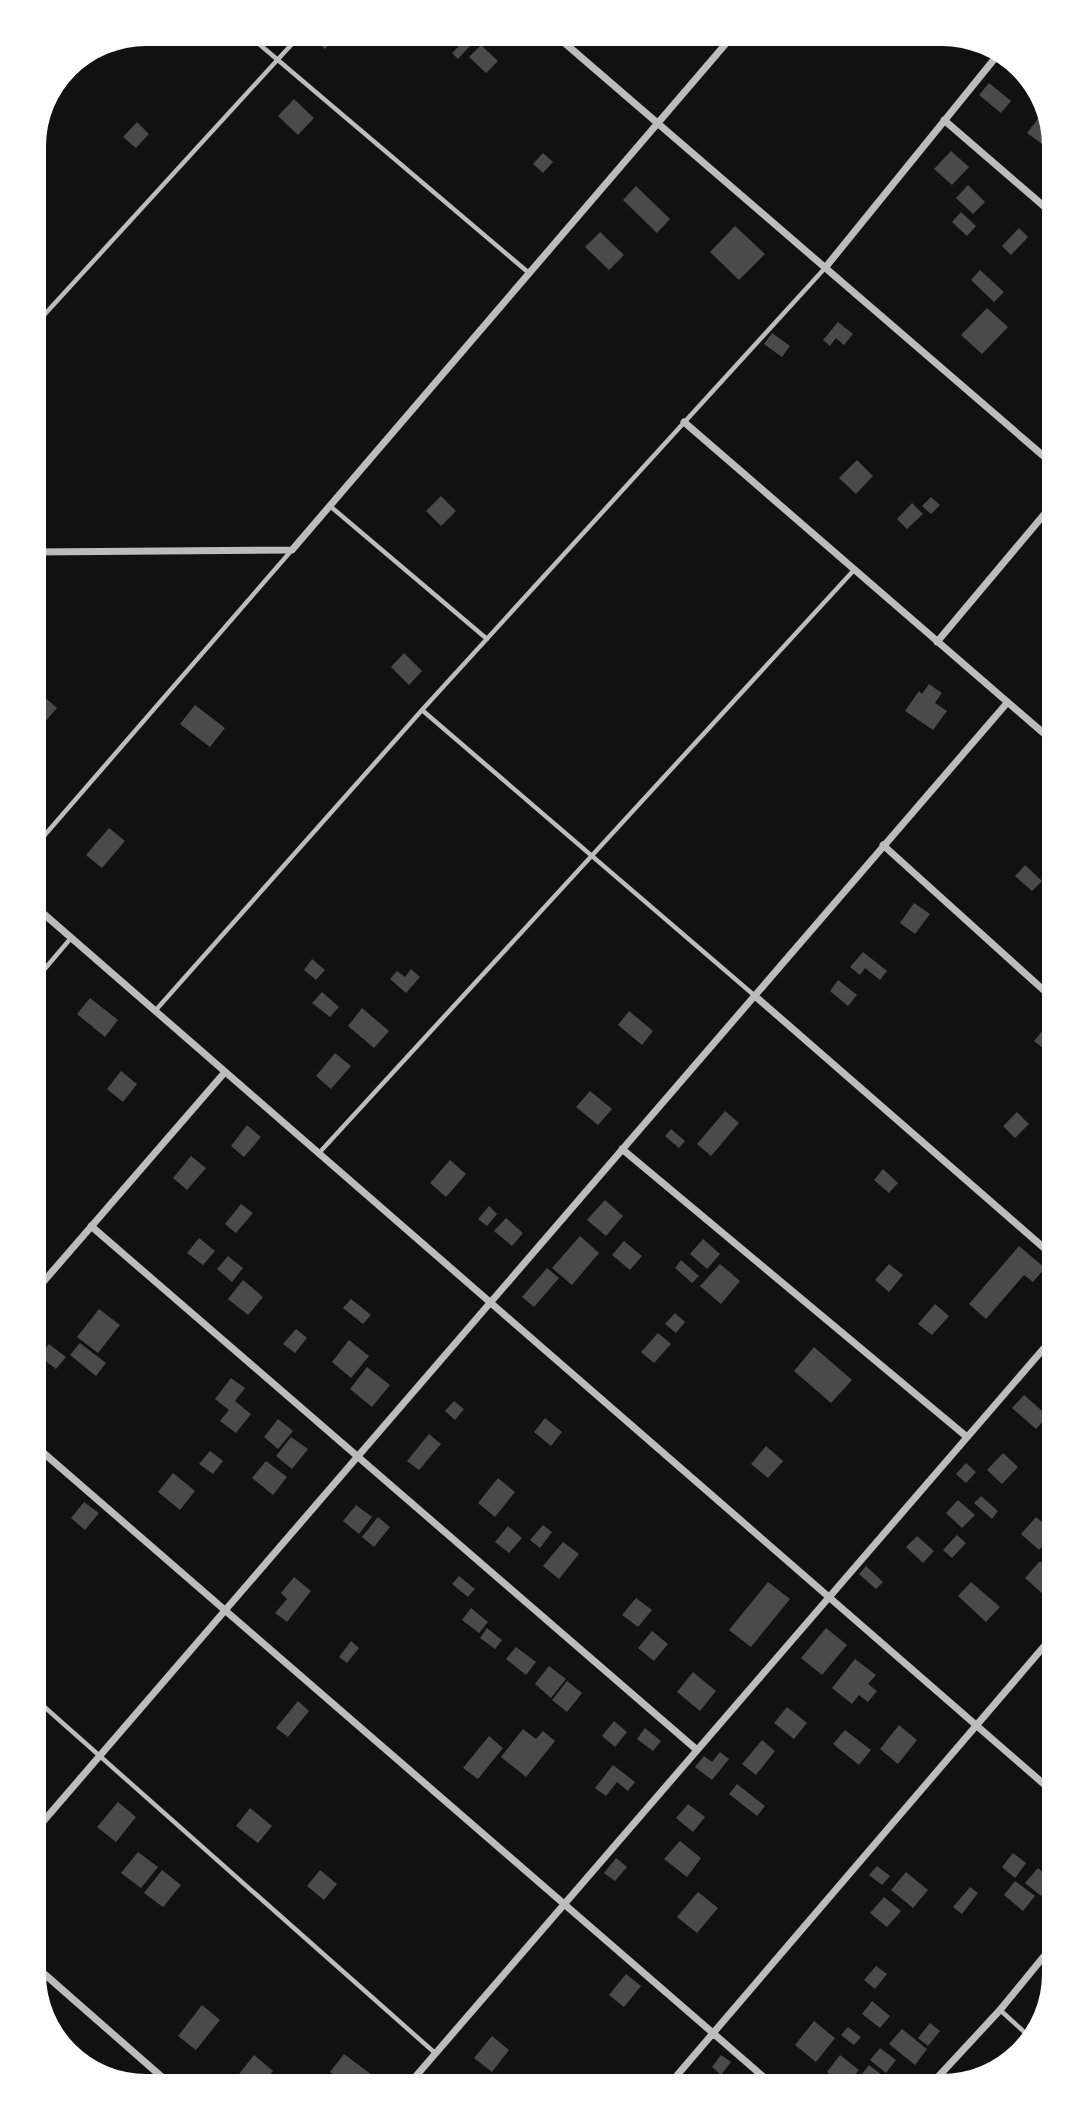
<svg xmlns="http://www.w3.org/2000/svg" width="1087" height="2119" viewBox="0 0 1087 2119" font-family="Raleway,sans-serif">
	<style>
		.building { fill: #4a4a4a }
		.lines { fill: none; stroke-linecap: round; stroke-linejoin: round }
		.service { stroke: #bcbcbc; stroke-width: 4.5 }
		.minor { stroke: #bcbcbc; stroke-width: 7 }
	</style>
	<rect width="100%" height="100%" fill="#111"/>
	<path class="building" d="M316,33H339L325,49L312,37Z
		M439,33H450L452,35L442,46L434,38Z
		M464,41L470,46L458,59L452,53Z
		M481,45L498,61L486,73L469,57Z
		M989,83L1011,101L1001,113L979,95Z
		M294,99L314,118L298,135L278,116Z
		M1040,116L1045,120L1046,139L1042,144L1027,133Z
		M137,122L149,134L136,148L123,137Z
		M951,151L969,167L952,185L934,169Z
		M543,153L553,162L543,173L533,164Z
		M968,185L985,202L973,214L956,198Z
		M636,186L670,219L657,233L623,200Z
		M961,212L976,226L967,236L952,222Z
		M735,226L765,254L739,280L710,252Z
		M1019,228L1028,237L1011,255L1002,246Z
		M600,232L624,255L609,270L585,247Z
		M980,270L1004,292L994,302L971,280Z
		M987,308L1008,327L982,354L961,335Z
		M838,322L853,334L844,345L836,338L830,346L823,340Z
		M772,333L790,346L782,357L764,344Z
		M857,460L873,476L856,494L839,478Z
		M441,496L456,511L441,526L426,511Z
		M931,497L940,505L931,514L922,506Z
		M912,503L923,514L907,529L897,519Z
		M404,653L422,671L409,685L391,667Z
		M929,684L942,693L935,703L947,711L933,730L905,711L919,691L922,694Z
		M36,690L57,708L44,723L36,717Z
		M195,705L225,728L210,747L180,724Z
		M109,828L125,841L102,868L86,855Z
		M1025,865L1042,881L1032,891L1015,876Z
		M914,903L930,914L915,934L900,923Z
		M863,952L887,971L880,980L865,968L860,975L850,967Z
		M312,959L325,970L316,980L304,970Z
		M411,969L420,977L406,993L390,979L397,971L405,977Z
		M838,980L857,995L848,1006L830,991Z
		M322,992L339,1007L330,1017L312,1003Z
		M90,998L118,1020L105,1037L77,1014Z
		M362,1008L389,1031L374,1048L348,1026Z
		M629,1011L653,1031L642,1045L618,1025Z
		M1048,1024L1050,1025V1054L1034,1041Z
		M335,1053L351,1066L331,1089L316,1076Z
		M121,1071L137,1084L123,1102L107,1089Z
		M590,1091L612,1109L598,1125L576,1107Z
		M725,1111L739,1123L711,1156L697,1144Z
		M1017,1112L1029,1124L1015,1138L1003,1126Z
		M247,1125L261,1137L244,1157L231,1146Z
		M671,1129L685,1141L679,1148L665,1136Z
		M191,1156L206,1168L187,1190L173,1178Z
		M450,1160L466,1174L446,1197L430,1183Z
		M883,1169L898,1183L889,1193L874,1180Z
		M605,1200L623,1216L606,1236L587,1220Z
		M241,1204L253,1213L236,1233L225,1224Z
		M489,1206L497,1214L487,1226L478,1219Z
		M506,1218L523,1233L512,1246L494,1231Z
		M580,1236L599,1253L572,1285L552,1268Z
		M199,1238L215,1251L203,1265L187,1253Z
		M703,1239L720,1254L707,1269L690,1254Z
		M624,1241L642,1256L630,1270L612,1255Z
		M1019,1246L1045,1268L1033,1282L1024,1275L986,1319L969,1304Z
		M228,1256L243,1268L232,1282L217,1269Z
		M681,1260L699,1276L692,1283L675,1268Z
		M720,1264L740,1281L721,1304L700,1286Z
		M889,1264L903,1275L889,1292L875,1280Z
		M547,1268L559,1278L534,1307L522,1297Z
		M243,1280L263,1297L248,1315L228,1299Z
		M351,1299L371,1315L363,1324L343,1308Z
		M935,1304L949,1316L932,1335L918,1324Z
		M99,1309L120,1325L98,1353L77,1337Z
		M675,1313L685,1322L676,1333L665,1324Z
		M296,1329L307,1338L295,1353L283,1344Z
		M658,1333L671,1344L654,1363L641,1352Z
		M349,1340L369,1356L351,1378L332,1362Z
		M80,1343L106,1363L96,1376L70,1355Z
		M49,1344L66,1357L56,1369L39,1356Z
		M814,1347L852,1380L831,1403L794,1371Z
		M367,1367L390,1385L372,1407L350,1389Z
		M231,1378L245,1388L235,1401L251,1414L236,1433L220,1421L229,1410L215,1399Z
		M1024,1395L1048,1416L1036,1429L1012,1408Z
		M454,1401L464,1409L455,1420L445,1411Z
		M545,1418L562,1432L551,1446L534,1432Z
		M278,1419L293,1431L278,1449L264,1437Z
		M429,1434L441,1444L419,1470L407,1461Z
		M291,1437L308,1449L292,1469L276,1456Z
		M766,1446L783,1461L768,1478L751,1464Z
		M210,1451L223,1461L213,1474L199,1464Z
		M1003,1453L1018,1467L1002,1484L987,1470Z
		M266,1461L287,1477L273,1495L252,1478Z
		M966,1463L976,1472L966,1483L956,1474Z
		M173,1473L195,1491L180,1510L158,1492Z
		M498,1478L515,1492L495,1517L478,1503Z
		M981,1496L998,1511L992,1519L974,1503Z
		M958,1500L975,1515L962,1528L946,1513Z
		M84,1502L99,1513L85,1530L71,1518Z
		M356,1505L372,1517L359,1534L343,1521Z
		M378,1517L390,1527L374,1547L362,1537Z
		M1036,1517L1052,1531V1544L1048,1541L1039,1550L1021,1534Z
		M543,1525L552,1532L540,1548L530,1540Z
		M508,1526L522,1538L509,1553L495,1542Z
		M957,1535L966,1543L952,1558L943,1550Z
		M917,1536L934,1551L923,1563L906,1547Z
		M563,1542L579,1554L559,1579L543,1566Z
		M1040,1561L1052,1572V1590L1046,1597L1025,1578Z
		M866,1566L883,1582L876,1589L859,1574Z
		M459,1576L475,1589L468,1597L452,1584Z
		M294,1577L311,1591L287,1622L275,1613L287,1599L281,1593Z
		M768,1582L790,1599L751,1647L729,1630Z
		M971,1582L1000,1607L986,1622L958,1596Z
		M636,1598L652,1610L638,1627L622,1615Z
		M471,1608L488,1622L479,1633L462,1620Z
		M487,1628L502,1640L495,1649L480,1638Z
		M826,1628L847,1645L822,1675L801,1658Z
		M652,1631L668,1644L654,1661L638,1648Z
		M351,1641L359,1648L347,1663L339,1657Z
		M516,1647L536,1662L526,1675L506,1659Z
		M855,1659L876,1675L868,1684L877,1691L868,1702L859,1695L852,1704L832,1688Z
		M549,1666L566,1679L551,1698L535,1684Z
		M693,1672L716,1691L700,1711L677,1692Z
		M567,1681L582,1693L567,1712L552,1700Z
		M298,1701L309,1711L288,1737L276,1728Z
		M787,1707L807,1723L794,1739L774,1723Z
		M614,1721L627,1732L615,1747L602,1736Z
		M899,1725L917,1740L898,1764L880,1749Z
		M645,1728L661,1741L653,1751L637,1739Z
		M523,1729L536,1739L543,1731L555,1741L526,1777L501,1757Z
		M845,1730L871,1750L859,1765L833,1744Z
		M489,1736L503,1748L478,1779L463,1768Z
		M762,1740L775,1751L756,1775L742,1764Z
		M720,1752L729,1759L712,1780L695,1767L704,1756L712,1762Z
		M613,1765L635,1782L628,1791L617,1782L606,1796L595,1788Z
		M737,1784L765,1806L757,1816L729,1794Z
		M118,1802L136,1817L116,1842L97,1827Z
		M688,1804L705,1817L693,1832L676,1818Z
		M250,1808L272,1826L258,1843L236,1826Z
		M680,1841L701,1858L687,1877L664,1859Z
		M138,1852L158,1867L141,1888L121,1873Z
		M1013,1853L1026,1863L1015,1878L1002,1867Z
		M616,1858L627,1867L615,1881L604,1873Z
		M877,1866L890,1876L882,1885L869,1875Z
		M1038,1868L1053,1881L1041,1896L1025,1883Z
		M162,1870L181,1885L163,1907L144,1893Z
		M320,1870L337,1884L324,1900L307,1886Z
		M906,1872L928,1890L913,1908L891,1890Z
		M1015,1881L1035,1896L1023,1911L1004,1895Z
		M970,1887L978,1893L962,1914L953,1907Z
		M698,1892L718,1908L697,1933L677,1917Z
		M884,1897L901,1911L887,1927L870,1913Z
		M876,1966L887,1974L875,1989L864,1980Z
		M626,1974L641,1986L624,2007L609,1995Z
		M872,2001L890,2016L880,2028L862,2014Z
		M202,2005L220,2020L196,2050L178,2036Z
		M814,2021L835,2038L816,2062L795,2045Z
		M930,2023L940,2031L928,2046L918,2038Z
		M848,2027L861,2037L854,2045L841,2035Z
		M902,2029L927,2049L915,2065L889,2044Z
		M492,2036L509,2050L492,2072L474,2058Z
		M880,2048L896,2060L886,2073L870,2060Z
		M344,2054L372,2075L365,2083L344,2084L330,2072Z
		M254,2055L273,2071L262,2084L234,2085L232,2083Z
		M721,2055L731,2062L721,2075L712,2067Z
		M840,2055L859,2070L851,2079H835L827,2072Z
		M869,2065L886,2078L858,2079Z"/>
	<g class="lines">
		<path class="service" d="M246,33L529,273
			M34,326L302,33
			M330,506L487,639
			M422,710L755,996
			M37,844L291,551
			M37,978L71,938
			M155,1011L422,710L825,268
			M319,1153L854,570
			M40,1703L435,2053
			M1000,2010L1032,2039"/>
		<path class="minor" d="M553,33L1047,459
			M944,120L1046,208
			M825,268L1000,52
			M684,422L1048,737
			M35,552L292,550L735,33
			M937,642L1047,511
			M883,845L1049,995
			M37,908L1053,1792
			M755,996L1051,1254
			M622,1149L967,1437
			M91,1226L697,1750
			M38,1288L225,1072
			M39,1449L766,2079
			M41,1824L1007,703
			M41,1971L171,2085
			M937,2078L1000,2010L1054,1944
			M673,2080L1052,1637
			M410,2083L1051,1340"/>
	</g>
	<path d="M0 0H1087V2119H0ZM146 46H942A100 100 0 0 1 1042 146V1974A100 100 0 0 1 942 2074H146A100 100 0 0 1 46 1974V146A100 100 0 0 1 146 46Z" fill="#fefefe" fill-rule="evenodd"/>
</svg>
